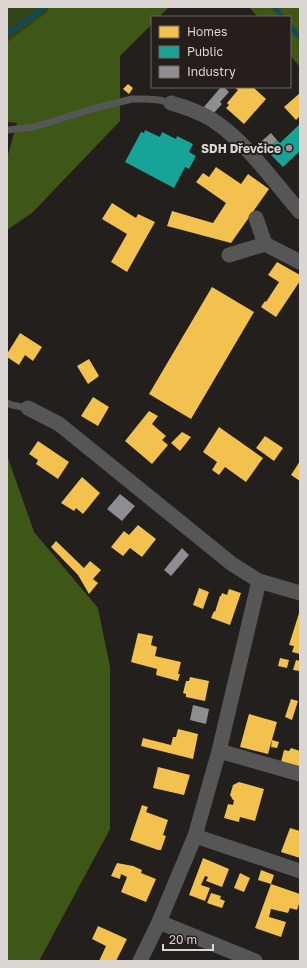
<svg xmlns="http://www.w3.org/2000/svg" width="307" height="968" viewBox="0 0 307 968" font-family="'Golos Text',sans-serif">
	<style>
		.green { fill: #334516 }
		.forest { fill: #3e5616 }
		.homes { fill: #f2c14e }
		.public { fill: #17a398 }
		.industry { fill: #8d8d92 }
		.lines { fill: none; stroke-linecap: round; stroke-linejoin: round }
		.stream { stroke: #114a54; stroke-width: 5 }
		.lane { stroke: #555655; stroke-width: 7 }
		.street { stroke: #555655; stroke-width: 15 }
		.poi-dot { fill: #9b9693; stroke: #261e1a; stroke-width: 1.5 }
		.labels { text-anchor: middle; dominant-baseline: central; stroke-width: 4; stroke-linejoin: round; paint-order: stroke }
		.poi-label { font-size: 12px; font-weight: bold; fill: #dcd6d3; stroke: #261e1a; text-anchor: end }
	</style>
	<rect width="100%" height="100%" fill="#231f1d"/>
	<path class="green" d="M7,7H48L47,12L7,42Z"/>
	<path class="forest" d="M48,7H169L159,17H152V24L120,56V121L32,213L7,230V158L17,123L7,122V42L47,12Z
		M249,7H300V67L290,55V17H258Z
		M7,455L34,532L98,608L110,667V829L39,961H7Z"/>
	<path class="homes" d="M128,84L133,88L129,94L123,89Z
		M234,87H253L266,99L244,124L226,108L229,105L227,103L238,90Z
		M300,93V116L296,120L284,107Z
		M216,167L241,184L248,174L269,189L231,243L167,226L172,211L213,223L226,203L196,182L203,173L209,177Z
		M112,203L136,218L138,214L155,222L127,272L111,262L127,234L102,219Z
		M277,262L300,275V281L276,317L261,307L265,301L266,302L279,282L268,275Z
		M212,287L254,312L191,419L149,394Z
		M20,333L42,347L33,361L25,355L19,365L7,357V354Z
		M89,359L99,376L88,384L77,366Z
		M93,397L109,407L98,426L81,416Z
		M149,411L158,416L152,424L166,436L162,440L168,445L152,464L125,441Z
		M219,427L263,458L246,482L225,467L219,475L212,470L217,462L203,452Z
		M182,432L191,437L180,451L171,443Z
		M265,436L283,448L274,461L256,448Z
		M38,441L69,462L58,479L36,464L38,460L29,454Z
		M300,461V481L291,475Z
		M82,477L100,493L83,514L76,508L74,511L61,503Z
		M138,525L156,539L142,557L130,548L123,556L111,547L124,531L129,535Z
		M56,541L84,568L90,561L101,570L93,579L98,583L89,594L78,575L51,547Z
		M199,588L209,592L203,609L193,605Z
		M229,589L241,593L230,625L211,618L214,611L215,612L220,596H221L222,593L227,595Z
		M300,610V654L292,652L294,646L289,645Z
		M138,633L153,636L151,645L157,647L155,656L181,662L178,674H180L178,681L156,675L157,669L131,662Z
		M280,658L289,660L287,668L278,666Z
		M296,660L300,661V671L293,670Z
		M190,677L209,681L205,701L186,697V694L183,693L186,681H189Z
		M291,699L298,701L292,720L285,717Z
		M249,714L277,722L268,754L240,747Z
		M178,729L198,734L193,759L141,746L143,738L171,745L173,737H176Z
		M272,740L279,742L277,748L271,747Z
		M291,748L300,751V767L281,762L284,750L289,751Z
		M158,767L190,775L184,795L153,788Z
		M239,782L264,789L255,821L240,817L239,822L224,818L228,804L233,805L234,800H233L230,795L233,785Z
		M142,805L148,807L146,812L168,820L163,835L166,836L161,850H158L130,840Z
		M290,828L300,831V858L281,852Z
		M203,858L229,869L222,887L206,881L208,877L205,876L201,885L210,888L205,901L189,895Z
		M117,863L133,866L142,870L141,873L156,879L146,902L121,892L127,877L121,874L120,879L111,876Z
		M261,870L274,875L271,884L258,880Z
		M240,873L250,878L244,892L234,888Z
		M271,884L300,894V901L297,910L290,908L288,913L271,909L269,917L286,922L281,937L255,928Z
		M211,893L221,896L220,899L225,901L222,908L207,903Z
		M98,926L127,939L116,961H99L106,946L92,939Z"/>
	<path class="public" d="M300,124V151L283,167L269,153L272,150L269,148L277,140L280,143Z
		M145,130L160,137L162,132L176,139L177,136L193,144L189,152L196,156L189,169L185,167L174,188L125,162L141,132L144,133Z"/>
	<path class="industry" d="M221,87H224L229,92L220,102L222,104L212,115L203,108Z
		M271,133L277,140L263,154L256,146Z
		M120,494L135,506L122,521L107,509Z
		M182,548L189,555L171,576L164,570Z
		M193,705L209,709L206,724L190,720Z"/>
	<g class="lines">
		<path class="stream" d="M274,7L282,17
			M290,26L300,38
			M7,34L42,9L43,7"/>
		<path class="lane" d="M7,130L34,127L92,109L132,99H146L159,100L171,103
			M7,403L12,405L28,408"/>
		<path class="street" d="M171,103C185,107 199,112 211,119C245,140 274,182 300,212
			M256,218L265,244
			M229,255L265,244L300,262
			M28,408L59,424L232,564L259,581L300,593
			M219,751L300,774
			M195,836L300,871
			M159,922L255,961
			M140,961L159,922L195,836L219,751L259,581"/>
	</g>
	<circle class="poi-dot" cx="289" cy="148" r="4"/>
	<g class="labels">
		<g class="poi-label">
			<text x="281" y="148">SDH Dřevčice</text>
		</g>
	</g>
	<rect width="307" height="968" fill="none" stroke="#dcd6d3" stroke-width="16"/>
	<rect x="151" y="16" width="140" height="72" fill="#261e1a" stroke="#6f6864"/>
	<rect x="159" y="26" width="20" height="12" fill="#f2c14e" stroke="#6f6864"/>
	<text x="187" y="36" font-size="12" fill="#dcd6d3">Homes</text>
	<rect x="159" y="46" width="20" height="12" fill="#17a398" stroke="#6f6864"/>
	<text x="187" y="56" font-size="12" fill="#dcd6d3">Public</text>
	<rect x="159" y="66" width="20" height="12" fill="#8d8d92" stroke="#6f6864"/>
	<text x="187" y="76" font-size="12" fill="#dcd6d3">Industry</text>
	<path d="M163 944v6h50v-6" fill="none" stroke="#dcd6d3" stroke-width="2"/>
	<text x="169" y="944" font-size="12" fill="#dcd6d3" stroke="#261e1a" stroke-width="3" paint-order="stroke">20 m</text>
</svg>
